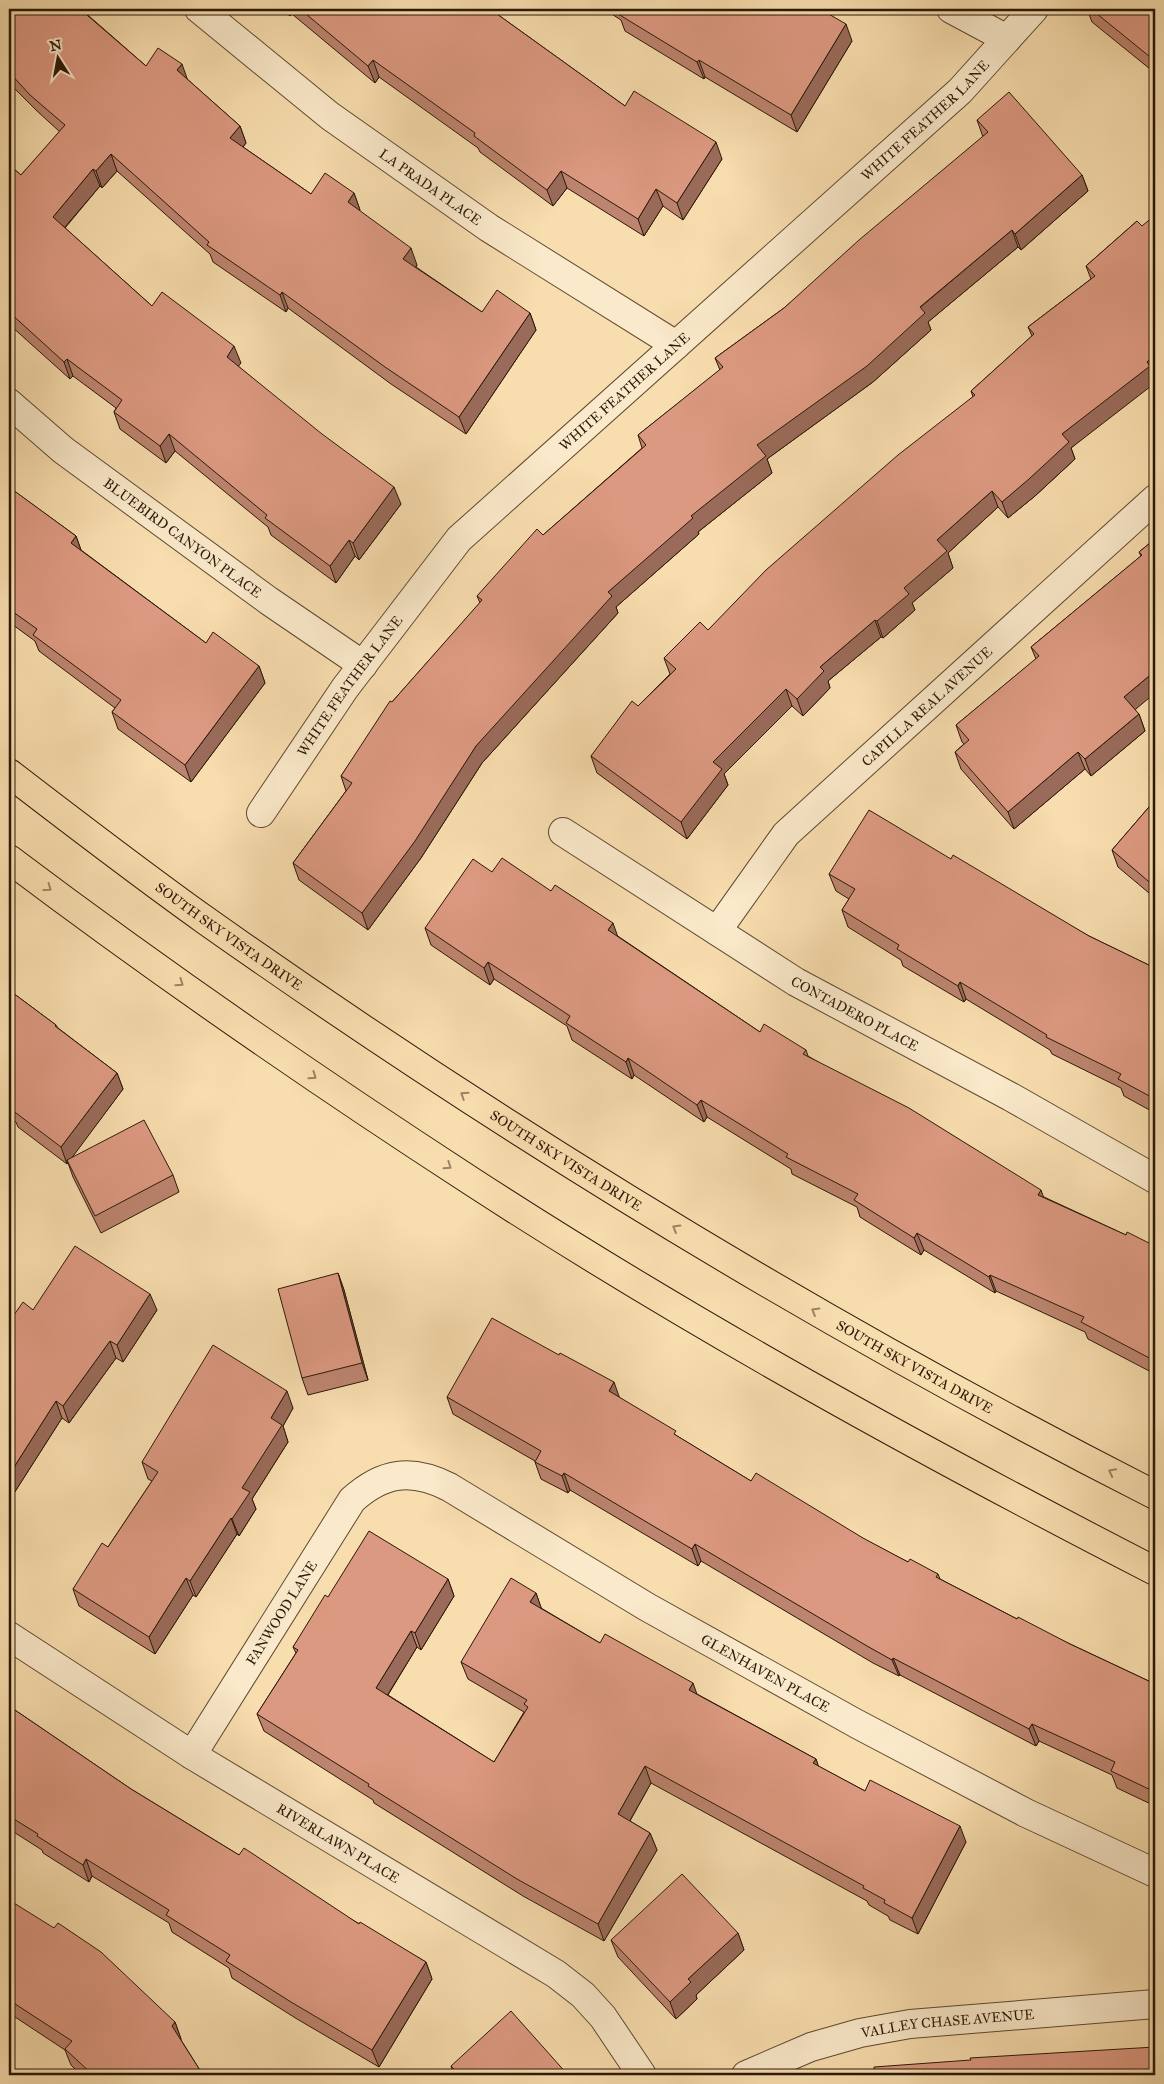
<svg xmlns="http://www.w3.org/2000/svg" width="1164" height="2084" viewBox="0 0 1164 2084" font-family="'IM FELL Great Primer',serif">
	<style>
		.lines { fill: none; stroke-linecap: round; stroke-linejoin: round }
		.minor-casing { stroke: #5e4932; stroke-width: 30 }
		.major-casing { stroke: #2a1808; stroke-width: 30 }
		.minor { stroke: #fae9ca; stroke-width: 28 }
		.major { stroke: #f8ddae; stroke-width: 28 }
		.wall { fill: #bd846f; stroke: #2a1808 }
		.shaded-wall { fill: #9a6b5a; stroke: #2a1808 }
		.building { fill: #dc9981; stroke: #2a1808 }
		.oneway { stroke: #9b8463 }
		.labels { text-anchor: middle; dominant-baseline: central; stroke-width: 4; stroke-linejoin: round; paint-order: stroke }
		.street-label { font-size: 14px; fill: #2a1808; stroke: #fae9ca }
	</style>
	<rect width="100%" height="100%" fill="#f8ddae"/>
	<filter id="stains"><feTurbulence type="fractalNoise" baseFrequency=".004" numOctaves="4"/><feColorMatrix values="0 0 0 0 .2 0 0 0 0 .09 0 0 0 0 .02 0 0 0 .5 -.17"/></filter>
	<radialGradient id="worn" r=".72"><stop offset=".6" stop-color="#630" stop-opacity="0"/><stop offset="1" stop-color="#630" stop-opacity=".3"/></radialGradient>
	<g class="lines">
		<g class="minor-casing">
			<g id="minor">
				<path id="s1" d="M199,9L330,116L489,228L676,345"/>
				<path d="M951,9L1007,39"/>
				<path id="s2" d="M9,403L63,450L269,601L363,665"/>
				<path id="s3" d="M261,813L345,688L459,539L960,91L1034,9"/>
				<path id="s4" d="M563,832L796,982L1011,1097L1155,1179"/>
				<path id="s5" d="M717,931L786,834L1155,499"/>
				<path id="s6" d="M9,1636L192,1755L556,1974L583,1995L603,2017L642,2075"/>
				<path id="s7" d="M192,1755L352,1500C383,1472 411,1468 449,1487L647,1607L857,1724L1026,1813L1155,1873"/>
				<path id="s8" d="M746,2075L811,2047L860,2033L910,2024L1155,2004"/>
			</g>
		</g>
		<g class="major-casing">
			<g id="major">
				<path id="s9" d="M9,773C74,823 139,873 205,920C508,1134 825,1327 1155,1495"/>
				<path d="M9,859C159,972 314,1079 471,1181C691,1324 922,1451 1155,1571"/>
			</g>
		</g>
		<use href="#minor" class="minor"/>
		<use href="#major" class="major"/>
	</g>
	<path class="wall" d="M9,9H81L146,66L187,79L240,126L246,143L243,147L311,194L354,193L360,210L359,211L417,265L416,267L482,312L530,313L536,330L466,434L391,384L288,308L286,312L213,262L210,254L117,171L102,188L100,186L65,228L152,306L241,363L238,366L401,504L359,560L355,556L336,583L271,535L268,527L175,451L166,463L120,429L114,412L116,408L73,376L70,379L11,326L9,321V165L21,175L60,132L37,111L9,83Z
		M281,9H490L625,106L722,159L683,220L663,206L644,236L567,188L553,206L480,152L478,148L379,77L375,83L292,14L290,16Z
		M604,9H820L852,41L797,132L705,77L704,79L625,31L621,20Z
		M1087,9H1155V73L1092,22Z
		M977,120L1082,175L1088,191L1021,250L1018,247L928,322L931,330L873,382L767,459L772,473L698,532L699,534L616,607L618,613L482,763L421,858L368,930L299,880L293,863L346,791L341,776L392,702L480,603L477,596L543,535L642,448L638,435L720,370L715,358L784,308L983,137Z
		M1137,221L1154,377L1071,448L1075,459L1035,496L1008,518L998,507L948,553L953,568L912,603L915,610L883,638L881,637L828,681L830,688L803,716L792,706L724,774L728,785L687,839L597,773L591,756L638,706L670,674L664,658L708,630L973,397L971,391L1032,336L1028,327L1091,279L1086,266Z
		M9,485L10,488L76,536L81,550L206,643L259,666L265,683L191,782L118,729L112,712L115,708L39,651L35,641L9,622Z
		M1155,539L1135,710L1139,714L1145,731L1091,776L1085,769L1014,829L961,769L955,752L964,744L962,742L956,725L1036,659L1031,647L1141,556L1139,552Z
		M1155,800V898L1118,867L1112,850Z
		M951,859L1089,936L1155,968V1113L1124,1096L1121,1088L1052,1054L1050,1050L966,999L964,1002L903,966L901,960L848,927L842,910L849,899L836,891L829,874Z
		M492,872L551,891L760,1032L806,1050L808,1056L1044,1197L1126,1235L1155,1246V1374L1088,1339L1085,1332L996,1291L995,1293L924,1250L921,1255L860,1217L857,1207L792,1174L791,1169L707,1117L704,1122L634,1075L632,1079L572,1040L567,1026L494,979L490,985L431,945L425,928Z
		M9,990L56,1025L58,1028L117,1073L123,1089L72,1157L173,1175L179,1192L101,1233L73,1177L68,1163L67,1164L18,1127L16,1122L9,1117Z
		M338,1273L344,1290L368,1380L308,1395L302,1378Z
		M33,1310H157L123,1362L116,1358L69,1423L62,1418L9,1501V1322Z
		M447,1397L620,1398L677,1436L751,1481L908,1562L938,1574L940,1579L1017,1619L1153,1683L1155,1678V1806L1117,1788L1112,1775L1039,1741L1036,1746L900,1675L899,1676L873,1663L701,1561L698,1566L570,1490L568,1493L541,1479L535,1462V1461L453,1414Z
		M293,1408L283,1426L288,1442L252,1499L256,1509L239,1536L237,1534L196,1597L193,1595L155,1654L79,1606L73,1589L108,1547L152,1481L148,1479L142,1462Z
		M448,1579L454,1596L421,1650L417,1647L388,1695L494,1762L524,1712L468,1679L461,1662L536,1593L541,1608L600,1643L697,1694L816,1759L818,1766L865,1791L966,1842L918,1934L890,1920L888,1916L869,1905L867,1901L651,1783L630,1821L650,1833L657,1850L604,1941L523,1896L374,1803L373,1800L264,1731L257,1714L296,1653L293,1647L328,1597Z
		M9,1706L131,1789L239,1855L426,1962L432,1979L379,2067L297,2019L232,1978L229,1968L172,1932L169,1923L92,1876L89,1882L43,1853L42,1850L9,1829Z
		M9,1900L175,2022L181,2039V2040L203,2075H81L71,2065L65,2050L9,2013Z
		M738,1933L744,1950L696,1995L697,1999L676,2019L618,1957L611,1940Z
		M451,2066L568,2075H454Z"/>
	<path class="shaded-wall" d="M287,9H290L292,14L290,16Z
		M846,24L852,41L797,132L791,115Z
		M373,60L379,77L375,83L368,66Z
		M699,60L705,77L704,79L697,62Z
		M182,64L188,81L177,70Z
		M240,126L246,143L236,155L230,138Z
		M716,142L722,159L683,220L677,203Z
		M111,154L117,171L102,188L96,171Z
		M93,169L100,186L59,234L53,217Z
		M561,171L567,188L553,206L547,190Z
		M1082,175L1088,191L1021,250L1015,234Z
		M656,189L663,206L644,236L638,219Z
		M354,193L360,210L354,219L348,202Z
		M1012,230L1018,247L928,322L931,330L873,382L767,459L772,473L698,532L699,534L616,607L618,613L482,763L421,858L368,930L362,913L476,746L608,592L691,516L757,445Z
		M411,248L417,265L410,276L403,259Z
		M282,292L288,308L286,312L280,295Z
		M530,313L536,330L466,434L459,417Z
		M234,346L241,363L233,373L227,357Z
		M1155,354V376L1154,377L1155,383L1071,448L1075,459L1035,496L1008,518L1002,502L1062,434Z
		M67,359L73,376L70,379L64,362Z
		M169,434L175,451L166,463L160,446Z
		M394,487L401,504L359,560L353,543Z
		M992,491L998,507L948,553L953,568L912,603L915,610L883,638L877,621L904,588L937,540Z
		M76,536L82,553L71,543Z
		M349,540L355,556L336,583L330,566Z
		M875,620L881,637L828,681L830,688L803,716L797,699L820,667Z
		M259,666L265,683L191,782L185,765Z
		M1155,671V693L1130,714L1124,697Z
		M786,689L792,706L724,774L728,785L687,839L681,822L713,762Z
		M1139,714L1145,731L1091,776L1085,759Z
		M1078,752L1085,769L1014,829L1008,812Z
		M613,923L619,940L608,930Z
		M488,962L494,979L490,985L484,968Z
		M1155,971V995L1150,981Z
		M960,982L966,999L964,1002L958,986Z
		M628,1058L634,1075L632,1079L626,1062Z
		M117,1073L123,1089L68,1163L67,1160V1164L61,1147Z
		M701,1100L707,1117L704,1122L697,1105Z
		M1041,1190L1047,1207L1038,1195Z
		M917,1233L924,1250L921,1255L914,1238Z
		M338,1273L344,1290L368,1380L362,1363Z
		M990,1275L996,1291L995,1293L989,1277Z
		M150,1294L157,1310L123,1362L117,1345Z
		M110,1341L116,1358L69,1423L63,1406Z
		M614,1382L620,1399L609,1391Z
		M287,1391L293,1408L283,1426L288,1442L252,1499L256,1509L239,1536L232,1519L242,1488L271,1418Z
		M56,1401L62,1418L9,1501V1475Z
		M564,1473L570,1490L568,1493L562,1476Z
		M231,1518L237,1534L196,1597L190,1581Z
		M695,1544L701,1561L698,1566L692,1549Z
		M186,1578L193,1595L155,1654L149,1637Z
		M448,1579L454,1596L421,1650L415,1633Z
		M536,1593L542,1610L530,1602Z
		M411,1631L417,1647L382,1704L376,1688Z
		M893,1658L900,1675L899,1676L892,1660Z
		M693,1683L699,1700L689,1690Z
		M1032,1724L1039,1741L1036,1746L1029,1729Z
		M816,1759L822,1776L813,1763Z
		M645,1766L651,1783L624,1831L618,1814Z
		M960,1826L966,1842L918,1934L912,1918Z
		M650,1833L657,1850L604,1941L598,1924Z
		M86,1859L92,1876L89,1882L83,1865Z
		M738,1933L744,1950L696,1995L697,1999L676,2019L670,2002L688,1979Z
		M426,1962L432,1979L379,2067L372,2050Z
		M175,2022L181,2039L178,2043L172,2026Z"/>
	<path class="building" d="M9,9H80L146,66L158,48L182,64L177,70L240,126L230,138L311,194L325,173L354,193L348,202L411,248L403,259L482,312L497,290L530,313L459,417L385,367L282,292L280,295L207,245L209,242L111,154L96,171L93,169L53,217L152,306L162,292L234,346L227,357L322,434L394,487L353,543L349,540L330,566L265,518L267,515L169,434L160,446L114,412L122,400L67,359L64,362L9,312V165L21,175L65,125L30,95L9,72Z
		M300,9H490L625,106L634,91L716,142L677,203L656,189L638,219L561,171L547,190L474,136L475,133L373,60L368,66Z
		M622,9H820L846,24L791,115L699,60L697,62L618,14Z
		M1091,9H1155V61Z
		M1009,92L1082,175L1015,234L1012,230L920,307L925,313L867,366L757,445L766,456L691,516L693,518L608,592L612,596L476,746L415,841L362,913L293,863L352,783L341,776L390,701L392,702L482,600L477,596L537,529L543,535L646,445L638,435L723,367L715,358L784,308L859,240L988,132L977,120Z
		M1155,215V354L1147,362L1150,366L1062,434L1069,442L1029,479L1002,502L992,491L937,540L947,551L904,588L909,594L877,621L875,620L820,667L824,671L797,699L786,689L713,762L722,769L681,822L591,756L632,701L638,706L676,669L664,658L700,622L708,630L766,570L898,455L975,395L971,391L1034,334L1028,327L1095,276L1086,266L1137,221L1142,226Z
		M9,487L76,536L71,543L206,643L213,632L259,666L185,765L112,712L121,700L33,635L37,629L9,609Z
		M1155,539V671L1124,697L1139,714L1085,759L1078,752L1008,812L955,752L969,740L956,725L1039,656L1031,647L1142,555L1139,552Z
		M1155,800V887L1112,850Z
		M869,810L951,859L953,855L1089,936L1155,968V971L1150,981L1155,984V1099L1118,1079L1121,1074L1046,1037L1047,1035L960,982L958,986L897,949L899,945L842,910L855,889L829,874Z
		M502,858L551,891L555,885L613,923L608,930L760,1032L764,1024L806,1050L803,1054L909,1108L1041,1190L1038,1195L1126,1235L1127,1232L1155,1246V1361L1081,1322L1084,1317L990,1275L989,1277L917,1233L914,1238L854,1200L858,1194L786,1157L788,1154L701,1100L697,1105L628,1058L626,1062L566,1023L570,1016L488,962L484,968L425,928L473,859L492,872Z
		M9,990L56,1025L55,1026L117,1073L61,1147L12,1110L13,1108L9,1104Z
		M144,1120L173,1175L95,1216L67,1160Z
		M75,1246L150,1294L117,1345L110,1341L63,1406L56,1401L9,1475V1322L23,1302L33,1310Z
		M338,1273L362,1363L302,1378L278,1289Z
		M492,1318L559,1355L560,1353L614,1382L609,1391L676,1431L674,1434L751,1481L756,1473L863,1538L908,1562L910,1559L938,1574L936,1577L1017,1619L1018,1617L1070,1644L1153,1683L1155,1678V1792L1111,1771L1115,1762L1032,1724L1029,1729L893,1658L892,1660L867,1646L695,1544L692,1549L564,1473L562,1476L535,1462L541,1451L447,1397Z
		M213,1345L287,1391L271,1418L282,1425L242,1488L250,1492L232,1519L231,1518L190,1581L186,1578L149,1637L73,1589L102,1543L108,1547L158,1472L142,1462Z
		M369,1531L448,1579L415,1633L411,1631L376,1688L494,1762L528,1707L524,1704L527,1700L461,1662L511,1578L536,1593L530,1602L600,1643L605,1634L693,1683L689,1690L816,1759L813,1763L865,1791L870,1780L960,1826L912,1918L884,1903L885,1900L863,1888L864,1886L645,1766L618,1814L650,1833L598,1924L517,1879L368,1786L369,1784L257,1714L298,1650L293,1647L325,1595L328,1597Z
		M9,1706L131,1789L239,1855L244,1848L359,1924L360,1922L426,1962L372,2050L291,2002L226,1961L230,1955L166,1915L169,1910L86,1859L83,1865L37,1836L38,1834L9,1816Z
		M682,1874L738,1933L688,1979L691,1982L670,2002L611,1940Z
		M9,1900L54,1928L58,1923L101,1952L175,2022L172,2026L203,2075H93L65,2049L72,2041L9,2000Z
		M511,2011L568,2075H458H459L451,2066Z
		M1155,2047V2075H874V2067L971,2060L970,2058Z"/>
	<defs><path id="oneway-chevron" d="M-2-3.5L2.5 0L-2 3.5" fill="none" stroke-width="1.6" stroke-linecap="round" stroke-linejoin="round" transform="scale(1.25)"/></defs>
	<g class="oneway">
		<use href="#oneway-chevron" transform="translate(48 888) rotate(36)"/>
		<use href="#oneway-chevron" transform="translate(180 983) rotate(35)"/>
		<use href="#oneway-chevron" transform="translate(313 1076) rotate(35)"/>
		<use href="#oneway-chevron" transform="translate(464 1095) rotate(-147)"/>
		<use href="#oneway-chevron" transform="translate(448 1166) rotate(34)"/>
		<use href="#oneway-chevron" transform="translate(676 1228) rotate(-149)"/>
		<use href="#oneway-chevron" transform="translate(815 1311) rotate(-149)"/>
		<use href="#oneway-chevron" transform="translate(1112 1472) rotate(-153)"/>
	</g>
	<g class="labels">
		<g class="street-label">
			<text stroke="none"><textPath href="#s3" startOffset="965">WHITE FEATHER LANE</textPath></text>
			<text stroke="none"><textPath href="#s1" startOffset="292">LA PRADA PLACE</textPath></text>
			<text stroke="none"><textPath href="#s3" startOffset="560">WHITE FEATHER LANE</textPath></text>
			<text stroke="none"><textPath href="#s2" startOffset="220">BLUEBIRD CANYON PLACE</textPath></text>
			<text stroke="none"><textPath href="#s3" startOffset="155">WHITE FEATHER LANE</textPath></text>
			<text stroke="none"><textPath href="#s5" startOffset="309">CAPILLA REAL AVENUE</textPath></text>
			<text stroke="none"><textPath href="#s9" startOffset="274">SOUTH SKY VISTA DRIVE</textPath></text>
			<text stroke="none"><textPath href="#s4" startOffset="344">CONTADERO PLACE</textPath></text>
			<text stroke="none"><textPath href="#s9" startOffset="679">SOUTH SKY VISTA DRIVE</textPath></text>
			<text stroke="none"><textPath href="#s9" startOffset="1084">SOUTH SKY VISTA DRIVE</textPath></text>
			<text stroke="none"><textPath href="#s7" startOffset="168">FANWOOD LANE</textPath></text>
			<text stroke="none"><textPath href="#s7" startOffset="774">GLENHAVEN PLACE</textPath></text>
			<text stroke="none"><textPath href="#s6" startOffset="389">RIVERLAWN PLACE</textPath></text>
			<text stroke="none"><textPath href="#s8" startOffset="210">VALLEY CHASE AVENUE</textPath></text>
		</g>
	</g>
	<rect width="1164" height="2084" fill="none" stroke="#f8ddae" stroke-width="30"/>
	<rect x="10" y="10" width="1144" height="2064" fill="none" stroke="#2a1808" stroke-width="2.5"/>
	<rect x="15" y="15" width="1134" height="2054" fill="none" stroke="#2a1808"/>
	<g transform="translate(58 58) rotate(349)" stroke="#fae9ca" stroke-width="4" paint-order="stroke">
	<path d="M0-4L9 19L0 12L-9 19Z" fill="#2a1808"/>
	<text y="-8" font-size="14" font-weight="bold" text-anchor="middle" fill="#2a1808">N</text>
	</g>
	<rect width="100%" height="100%" filter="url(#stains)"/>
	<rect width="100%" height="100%" fill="url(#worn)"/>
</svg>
